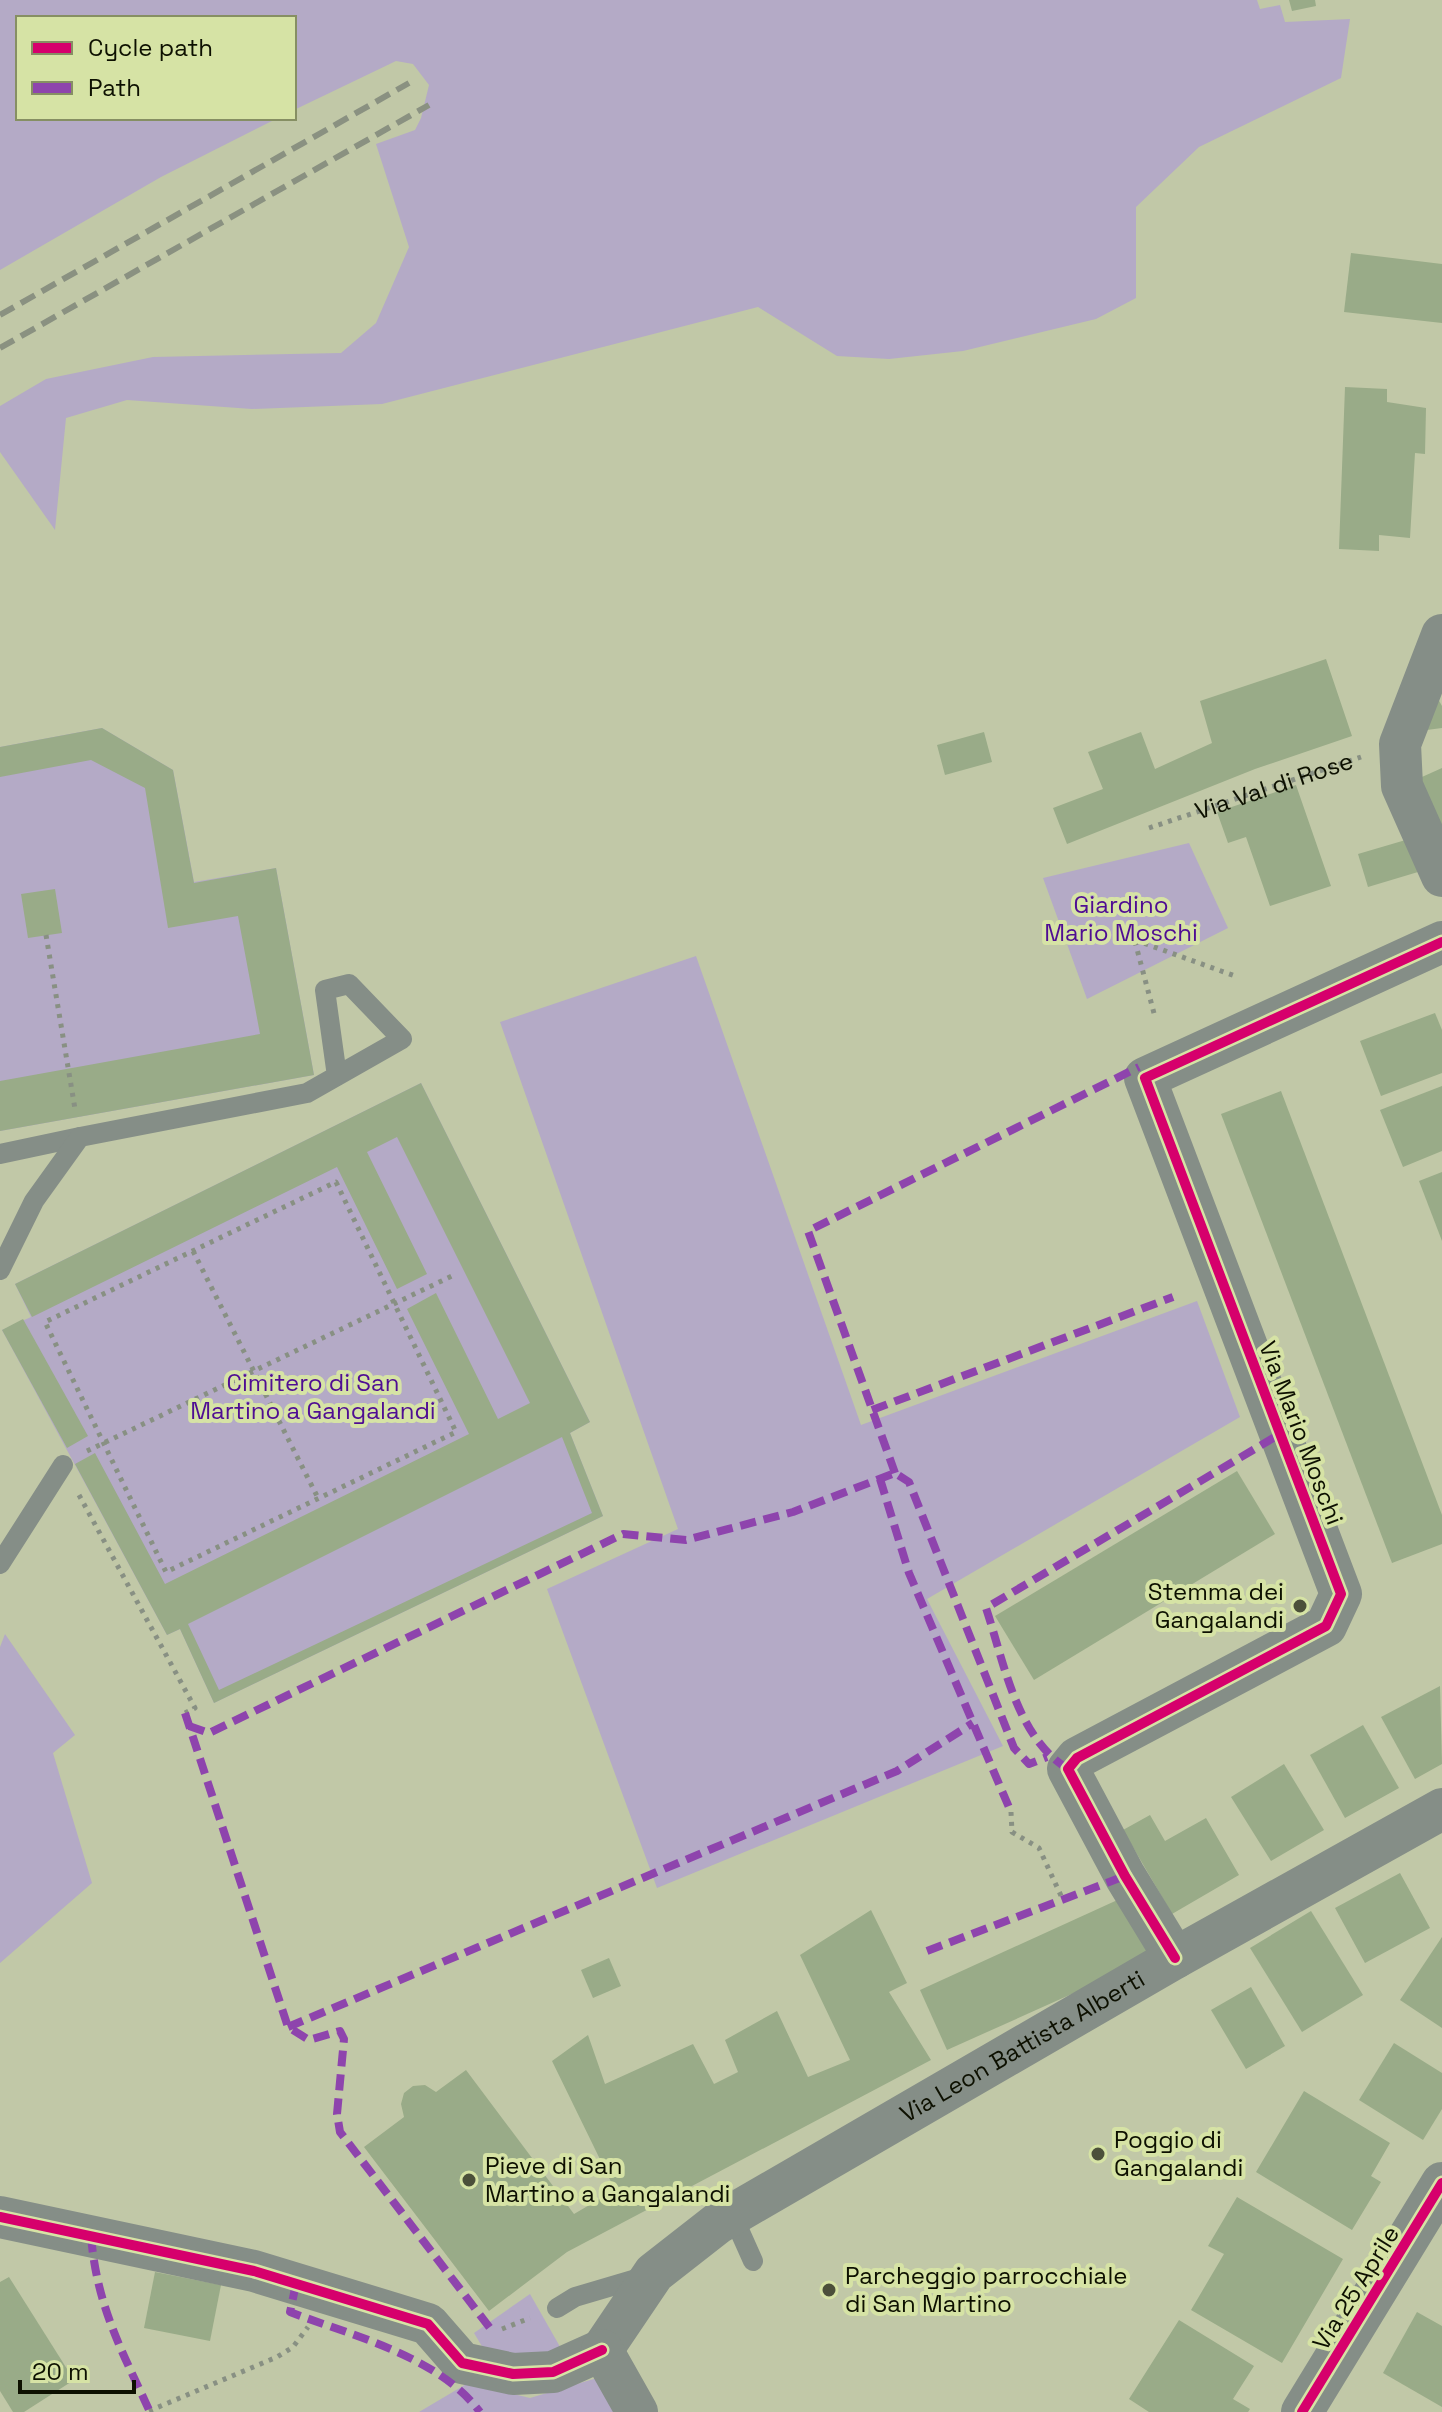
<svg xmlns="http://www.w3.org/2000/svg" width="1442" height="2412" font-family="'Space Grotesk',sans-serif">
<rect width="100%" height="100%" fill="#c1c8a7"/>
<g fill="#b4aac6">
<polygon points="0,0 1257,0 1260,9 1280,5 1285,22 1350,19 1341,78 1199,147 1136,207 1136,298 1096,319 963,351 889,359 837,356 758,307 382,404 252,409 127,400 66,418 55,530 0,452 0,406 46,379 153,357 341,353 376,323 409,247 376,144 415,130 421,118 429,85 413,64 396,61 294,110 294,18 18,18 18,118 278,118 161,177 0,270"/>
<polygon points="102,728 173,770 194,882 276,868 314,1075 0,1131 0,747"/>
<polygon points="1189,843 1228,928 1087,999 1043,878"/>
<polygon points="696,956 861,1425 1197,1301 1240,1417 927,1599 1003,1746 657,1888 547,1589 678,1529 500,1022"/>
<polygon points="421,1083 590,1422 570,1433 603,1516 214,1703 180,1629 167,1635 2,1330 31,1317 15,1284"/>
<polygon points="5,1634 75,1735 53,1753 92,1883 0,1963 0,1647"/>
<polygon points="530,2294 563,2352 557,2355 486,2353 474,2333"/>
<polygon points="597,2378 617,2412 419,2412 468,2383 530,2398"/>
</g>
<g fill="#99ab88" fill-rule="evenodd">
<polygon points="1289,0 1315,0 1316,6 1292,11"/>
<polygon points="1351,253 1442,264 1442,323 1344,312"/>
<polygon points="1345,387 1387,389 1387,402 1426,408 1425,454 1415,453 1410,538 1379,535 1379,551 1339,549"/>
<polygon points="1326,659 1352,736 1255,769 1067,844 1053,808 1103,789 1088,752 1141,732 1155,769 1212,743 1200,701"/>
<polygon points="1434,692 1442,706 1442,728 1419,731"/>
<polygon points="102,728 173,770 194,883 276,868 314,1075 0,1131 0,1081 260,1034 238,916 168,928 145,788 91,760 0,777 0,747"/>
<polygon points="984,732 992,762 945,775 937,745"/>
<polygon points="1442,768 1442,841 1413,781"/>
<polygon points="1296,785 1331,886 1270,906 1246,837 1228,843 1217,812"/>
<polygon points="1409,839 1418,872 1368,887 1358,854"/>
<polygon points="55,889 62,933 28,938 21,894"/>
<polygon points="1435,1013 1442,1030 1442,1073 1381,1096 1360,1041"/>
<path d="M421,1083L590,1422L570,1433L603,1516L214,1703L180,1629L167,1635L75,1464L95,1453L165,1584L469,1434L407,1309L436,1293L498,1419L530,1403L397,1137L367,1152L427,1274L397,1289L337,1167L32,1317L15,1284ZM562,1437L592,1513L219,1690L188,1624Z"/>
<polygon points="1442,1086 1442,1151 1403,1167 1380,1110"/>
<polygon points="1281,1091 1442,1515 1442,1544 1392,1563 1221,1114"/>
<polygon points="1442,1172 1442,1241 1419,1181"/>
<polygon points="23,1319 88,1436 67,1448 2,1330"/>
<polygon points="1237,1471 1275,1534 1034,1680 995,1616"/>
<polygon points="1440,1686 1442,1764 1415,1779 1381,1717"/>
<polygon points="1363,1725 1399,1788 1345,1818 1310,1755"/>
<polygon points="1284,1764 1324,1830 1271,1861 1231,1797"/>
<polygon points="1150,1815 1165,1841 1206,1818 1239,1875 1172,1914 1123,1830"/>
<polygon points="1400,1873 1430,1928 1365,1963 1335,1908"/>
<polygon points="1124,1897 1152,1958 947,2050 920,1990"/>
<polygon points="871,1910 907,1983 889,1992 931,2060 567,2252 489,2311 364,2147 404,2117 401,2104 404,2093 413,2086 425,2085 436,2092 466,2070 574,2214 615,2190 552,2061 588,2035 605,2084 693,2044 714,2084 738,2072 725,2040 777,2011 808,2077 850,2060 800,1955"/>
<polygon points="1311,1911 1363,1995 1302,2032 1250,1948"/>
<polygon points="1442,1937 1442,2028 1400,2000"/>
<polygon points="609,1958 621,1986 593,1998 581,1970"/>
<polygon points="1251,1987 1285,2046 1246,2069 1211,2010"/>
<polygon points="1394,2043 1442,2073 1442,2109 1423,2140 1359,2100"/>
<polygon points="1304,2091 1390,2143 1371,2176 1381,2182 1352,2230 1256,2172"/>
<polygon points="1237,2197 1343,2259 1282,2363 1191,2310 1224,2254 1208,2246"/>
<polygon points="155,2272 221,2285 210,2341 144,2328"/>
<polygon points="9,2277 74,2380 24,2412 13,2412 0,2391 0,2282"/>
<polygon points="1417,2312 1442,2326 1442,2407 1383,2373"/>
<polygon points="1179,2320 1254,2366 1233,2399 1250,2409 1248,2412 1149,2412 1129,2399"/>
</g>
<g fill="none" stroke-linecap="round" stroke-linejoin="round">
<g stroke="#889083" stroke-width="5" stroke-dasharray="4 6" stroke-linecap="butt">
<path id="s1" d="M1149,828L1361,757"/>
<polyline points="1136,902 1125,904 1155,1017"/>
<polyline points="46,935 75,1109"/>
<polyline points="1135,940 1235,976"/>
<polygon points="336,1182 456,1432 166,1572 45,1322"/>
<polyline points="193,1251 318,1498"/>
<polyline points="87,1451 454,1275"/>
<polyline points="79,1495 195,1708 185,1713"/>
<polyline points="1011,1812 1012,1832 1039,1848 1063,1900"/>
<polyline points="502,2329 530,2318"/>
<polyline points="149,2411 277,2357 293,2347 308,2327"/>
</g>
<g stroke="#858e87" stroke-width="20">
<polyline points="0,1154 80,1137"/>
<polyline points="0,1270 34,1201 80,1137 307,1093 402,1039 349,984 325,990 337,1076"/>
<polyline points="0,1564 63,1465"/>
<polyline points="732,2214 753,2261"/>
<polyline points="557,2308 575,2297 646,2276"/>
</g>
<g stroke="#858e87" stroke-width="42">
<polyline points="1442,635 1400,744 1402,786 1442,876"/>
<polyline points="1175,1958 1125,1876 1068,1769 1077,1758 1326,1626 1341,1594 1145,1078 1442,942"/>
<polyline points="0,2217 254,2271 428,2324 462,2363 513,2374 553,2372 602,2350"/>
<path id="s2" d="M602,2350L654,2273L718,2223L1175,1958L1442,1809"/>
<polyline points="602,2350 637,2412"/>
<polyline points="1302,2412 1442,2183"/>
</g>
<g stroke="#8a9181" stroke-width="6" stroke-dasharray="16 8" stroke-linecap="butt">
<polyline points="0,315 409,83"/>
<polyline points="0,348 429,105"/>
</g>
<g stroke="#8e44ad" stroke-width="8" stroke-dasharray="16 8" stroke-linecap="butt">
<polyline points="872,1410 1173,1297"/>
<polyline points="895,1473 808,1231 1139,1067"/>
<polyline points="880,1479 909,1573 1011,1812"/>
<polyline points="185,1713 288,2027 309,2040 340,2031 344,2039 337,2114 340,2132 493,2332"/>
<polyline points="189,1726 209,1733 623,1534 686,1540 793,1512 895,1473 909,1482 1014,1748 1029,1764 1047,1757"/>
<path d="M1068,1769C1016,1737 1004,1662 986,1608L1280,1434"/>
<polyline points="927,1951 1125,1876"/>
<polyline points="288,2027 897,1771 973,1723"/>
<path d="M91,2236C97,2306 121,2349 150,2412"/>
<path d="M296,2284L290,2312C353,2336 438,2356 480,2412"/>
</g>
<defs>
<g id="cycleway">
<polyline points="1175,1958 1125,1876 1068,1769 1077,1758 1326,1626 1341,1594 1145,1078 1442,942"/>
<polyline points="0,2217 254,2271 428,2324 462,2363 513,2374 553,2372 602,2350"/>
<polyline points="1302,2412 1442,2183"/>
</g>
</defs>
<use href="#cycleway" stroke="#d6e3a5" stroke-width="15"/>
<use href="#cycleway" stroke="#d6006c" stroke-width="10"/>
</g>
<g fill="#4c503a" stroke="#d6e3a5" stroke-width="3">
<circle cx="1300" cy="1606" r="8"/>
<circle cx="1098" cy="2154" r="8"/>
<circle cx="469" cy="2180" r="8"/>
<circle cx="829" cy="2290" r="8"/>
</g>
<g text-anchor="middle" stroke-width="8" stroke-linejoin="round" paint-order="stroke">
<g font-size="24" fill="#0d1000" stroke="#d6e3a5">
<text dy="8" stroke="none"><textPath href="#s1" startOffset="132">Via Val di Rose</textPath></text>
<text transform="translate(1301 1433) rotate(69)" y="8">Via Mario Moschi</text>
<text dy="8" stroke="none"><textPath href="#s2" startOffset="526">Via Leon Battista Alberti</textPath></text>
<text transform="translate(1356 2288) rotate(-58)" y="8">Via 25 Aprile</text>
</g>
<g font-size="24" fill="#4f0d93" stroke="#d6e3a5">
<text x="1121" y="913">Giardino<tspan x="1121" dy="28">Mario Moschi</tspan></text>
<text x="313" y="1391">Cimitero di San<tspan x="313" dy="28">Martino a Gangalandi</tspan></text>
</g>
<g font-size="24" fill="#0d1000" stroke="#d6e3a5" text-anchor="start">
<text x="1284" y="1600" text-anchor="end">Stemma dei<tspan x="1284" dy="28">Gangalandi</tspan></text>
<text x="1114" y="2148">Poggio di<tspan x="1114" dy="28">Gangalandi</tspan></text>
<text x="485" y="2174">Pieve di San<tspan x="485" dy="28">Martino a Gangalandi</tspan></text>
<text x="845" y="2284">Parcheggio parrocchiale<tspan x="845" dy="28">di San Martino</tspan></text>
</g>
</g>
<rect x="16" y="16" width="280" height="104" fill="#d6e3a5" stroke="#868f63" stroke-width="2"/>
<rect x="32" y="42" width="40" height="12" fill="#d6006c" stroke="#868f63" stroke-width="2"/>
<text x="88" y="56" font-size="24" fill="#0d1000">Cycle path</text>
<rect x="32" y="82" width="40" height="12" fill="#8e44ad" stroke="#868f63" stroke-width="2"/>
<text x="88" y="96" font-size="24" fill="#0d1000">Path</text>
<path d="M20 2380v12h114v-12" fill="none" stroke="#0d1000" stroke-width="4"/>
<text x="32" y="2380" font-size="24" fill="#0d1000" stroke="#d6e3a5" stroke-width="6" paint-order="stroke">20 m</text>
</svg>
